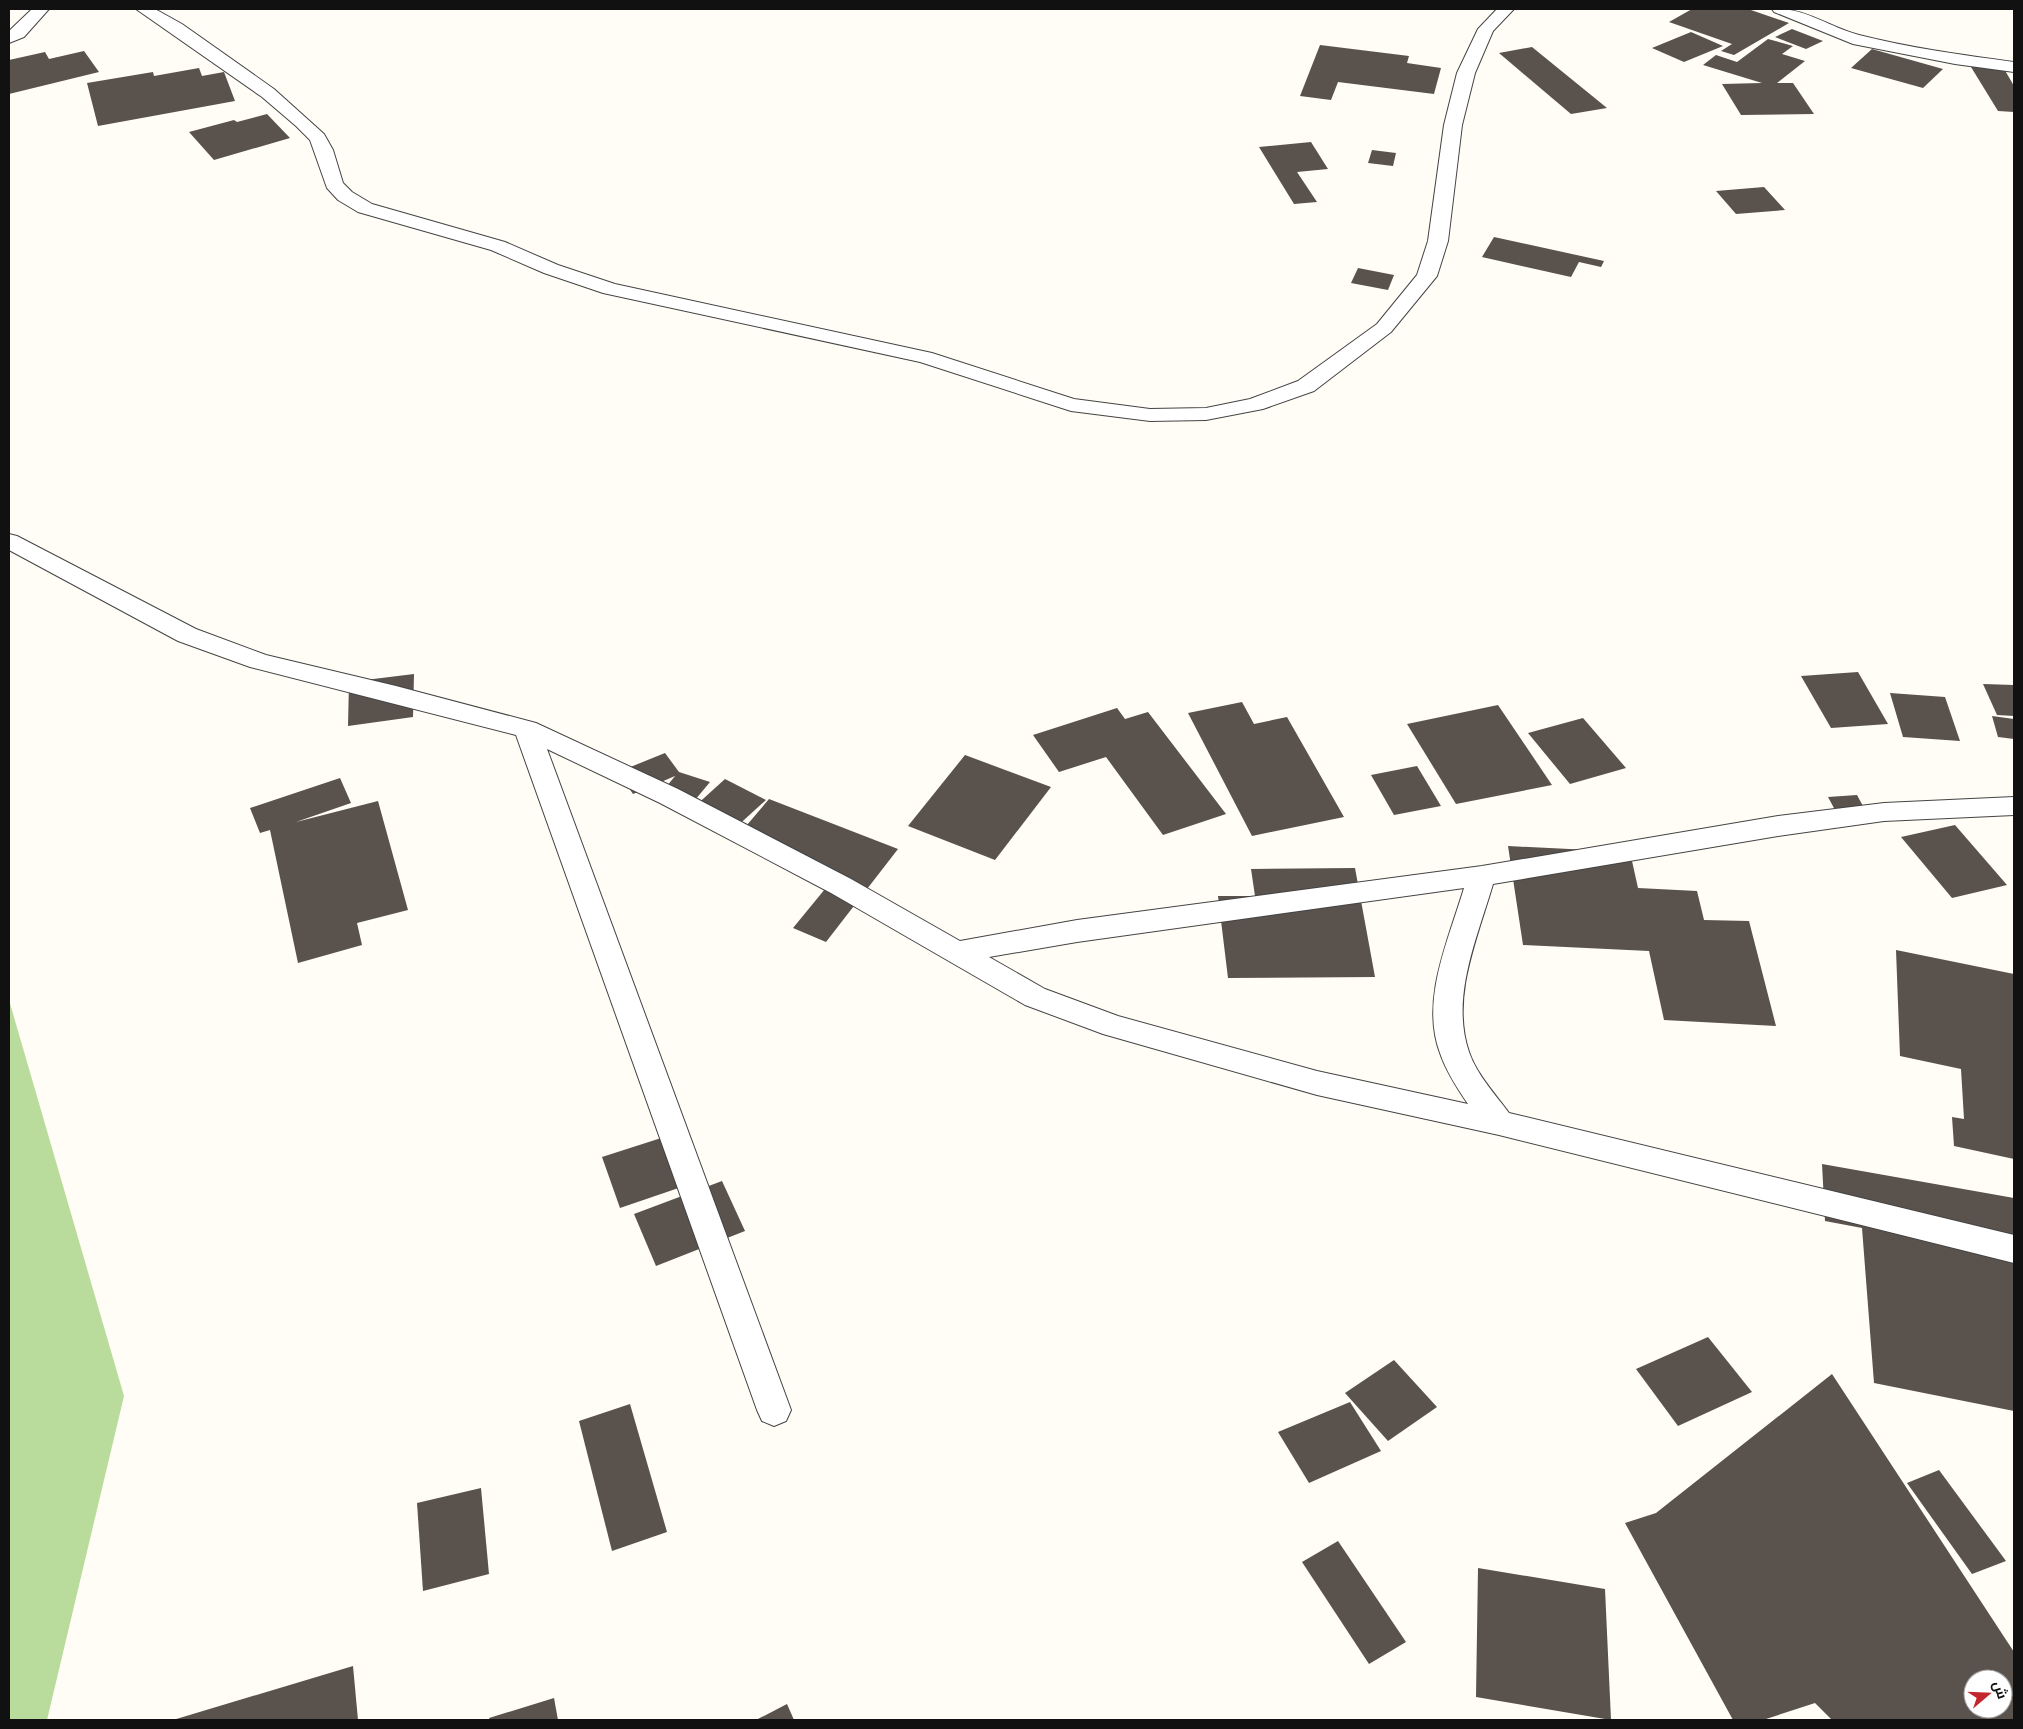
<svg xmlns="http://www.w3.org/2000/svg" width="2023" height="1729" font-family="'Crimson Pro',Cairo,serif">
<rect width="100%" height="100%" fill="#fffdf5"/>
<polygon fill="#b9dc9c" points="9,1000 124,1396 47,1720 9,1720"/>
<g fill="#5a524d" fill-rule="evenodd">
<polygon points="1692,9 1748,9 1789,23 1734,55 1721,51 1732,44 1669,22"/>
<polygon points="1792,29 1823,41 1806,49 1775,37"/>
<polygon points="1691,32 1723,46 1684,62 1652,48"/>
<polygon points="1768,39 1793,46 1782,54 1805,61 1777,83 1793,83 1814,114 1741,115 1722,84 1762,83 1703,65 1716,55 1737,62"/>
<polygon points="1320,45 1409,56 1407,63 1441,68 1434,94 1338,82 1331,100 1300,96"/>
<polygon points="1532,47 1607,108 1571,114 1499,53"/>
<polygon points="1872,49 1943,69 1923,88 1851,68"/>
<polygon points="84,51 99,72 9,94 9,60 45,52 49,59"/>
<polygon points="1971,67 2003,67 2014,86 2014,112 1998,111"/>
<polygon points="199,68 202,76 224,72 235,101 98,126 87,83 153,72 154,76"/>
<polygon points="267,114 290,138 214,160 189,132 234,120 237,122"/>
<polygon points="1311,142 1328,169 1297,172 1317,202 1294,204 1259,147"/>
<polygon points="1372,150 1396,153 1393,166 1368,163"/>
<polygon points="1764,187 1785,210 1736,214 1716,191"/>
<polygon points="1494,237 1604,261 1601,267 1579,262 1571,277 1482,257"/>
<polygon points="1358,268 1394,275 1388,290 1351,283"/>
<polygon points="1858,672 1888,724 1831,728 1801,676"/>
<polygon points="414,674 413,717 348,726 349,682"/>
<polygon points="1983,684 2014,685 2014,716 1997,715"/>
<polygon points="1890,693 1945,697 1960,741 1903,737"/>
<polygon points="1242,702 1254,724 1287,717 1344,817 1252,836 1188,713"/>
<polygon points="1498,705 1552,785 1456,804 1407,724"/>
<polygon points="1117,708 1125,719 1148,712 1226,814 1163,835 1106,757 1059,772 1033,735"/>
<polygon points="1992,716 2014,719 2014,739 1998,737"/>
<polygon points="1583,718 1626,768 1570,784 1528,733"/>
<polygon points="665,753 679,772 710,782 690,806 659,796 675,776 633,794 618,772"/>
<polygon points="965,755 1051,787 995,860 908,826"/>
<polygon points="1417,766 1441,806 1394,815 1371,775"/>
<polygon points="340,778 351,803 296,822 378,801 408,910 357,923 362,945 298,963 270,830 260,833 250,808"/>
<polygon points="725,779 766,800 734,829 693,808"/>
<polygon points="1857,795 1871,821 1842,823 1828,797"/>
<polygon points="769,799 898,849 826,942 793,928 834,878 735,839"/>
<polygon points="1955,825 2007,885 1952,898 1901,837"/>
<polygon points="1508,846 1630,852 1638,888 1697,891 1704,920 1749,921 1776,1026 1664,1020 1649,951 1523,945"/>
<polygon points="1355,868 1375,977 1228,978 1218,896 1255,896 1251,869"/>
<polygon points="1896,950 2014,974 2014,1159 1954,1146 1952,1117 1964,1119 1961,1069 1900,1056"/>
<polygon points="683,1131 702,1180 620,1208 602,1157"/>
<polygon points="1822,1164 2014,1198 2014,1411 1874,1383 1862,1228 1825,1221"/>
<polygon points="722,1181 745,1231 656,1266 634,1214"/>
<polygon points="1708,1337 1752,1392 1678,1426 1636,1369"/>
<polygon points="1394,1360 1437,1407 1388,1441 1345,1393"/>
<path d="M1832,1374L2014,1652V1720H1832L1815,1703L1763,1720H1733L1625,1523L1656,1513ZM1973,1679H2003V1709H1973Z"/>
<polygon points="1350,1402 1381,1451 1309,1483 1278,1432"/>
<polygon points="630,1404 667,1532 612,1551 579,1421"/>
<polygon points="1939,1470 2006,1561 1972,1574 1907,1483"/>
<polygon points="481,1488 489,1574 423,1591 417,1503"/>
<polygon points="1338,1541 1406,1642 1369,1664 1302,1562"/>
<polygon points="1478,1568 1605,1589 1611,1720 1476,1697"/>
<polygon points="353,1666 358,1720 173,1720"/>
<polygon points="554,1698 558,1720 490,1720 489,1718"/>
<polygon points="787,1704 794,1720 756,1720"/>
</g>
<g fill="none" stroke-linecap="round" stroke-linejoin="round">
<defs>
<g id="street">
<polygon points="32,9 49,9 24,37 9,43 9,31"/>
<polygon points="136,9 155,9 182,24 274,89 324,134 333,150 343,183 352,192 372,204 505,242 558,265 615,284 932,353 1074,399 1150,409 1206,408 1250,399 1298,381 1377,324 1417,275 1428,241 1444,125 1457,73 1478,29 1497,9 1514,9 1493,31 1475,73 1462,125 1448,241 1437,276 1391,332 1314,391 1263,409 1206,420 1150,421 1071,411 920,362 603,293 544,273 491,250 358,212 338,200 327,188 310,140 296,126 262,97"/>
<path d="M1772,9C1805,7 1828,27 1859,35C1910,48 1963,55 2014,62V72L1955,64L1853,44L1774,12Z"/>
<path d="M9,534L17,536L196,629L266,655L396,686L536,723L678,789L851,879L960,941L1077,920L1482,866L1778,816L1884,803L2014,797V815L1884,821L1778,836L1493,884C1478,936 1450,997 1469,1052C1477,1075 1495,1094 1509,1113L2014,1235V1263L1499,1135L1317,1095L1103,1034L1025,1005L831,893L660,803L547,749L791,1410L786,1421L774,1426L762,1421L757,1410L516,735L250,667L178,641L9,550ZM1464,888C1449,939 1420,1000 1440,1053C1446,1071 1457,1088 1468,1104L1317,1071L1118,1016L1045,989L989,957L1077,942Z"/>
</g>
</defs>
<use href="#street" stroke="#444" stroke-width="2"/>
<use href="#street" fill="#fff" fill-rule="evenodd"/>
</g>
<rect width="2023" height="1729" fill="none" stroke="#111111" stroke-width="20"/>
<g transform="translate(1988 1694) rotate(71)"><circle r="24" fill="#ffffff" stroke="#a0a0a0"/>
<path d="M0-4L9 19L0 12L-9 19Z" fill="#c4262e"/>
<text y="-8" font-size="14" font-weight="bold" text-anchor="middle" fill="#111111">ش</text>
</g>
</svg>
